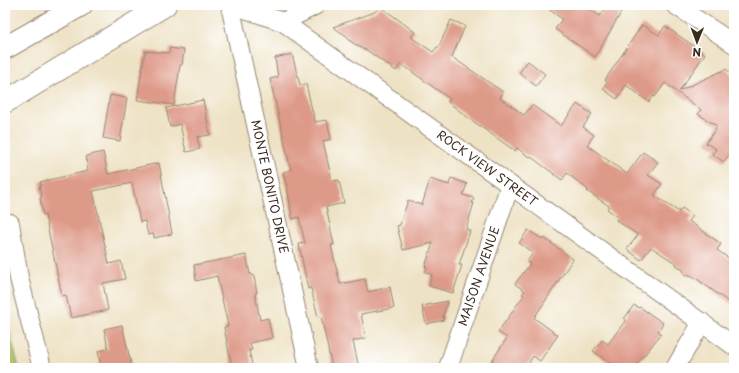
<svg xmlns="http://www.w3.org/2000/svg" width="739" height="373" font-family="'Playpen Sans',sans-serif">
<rect width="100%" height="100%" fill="#fff"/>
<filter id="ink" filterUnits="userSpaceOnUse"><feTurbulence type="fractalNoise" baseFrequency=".025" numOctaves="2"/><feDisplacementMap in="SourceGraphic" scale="8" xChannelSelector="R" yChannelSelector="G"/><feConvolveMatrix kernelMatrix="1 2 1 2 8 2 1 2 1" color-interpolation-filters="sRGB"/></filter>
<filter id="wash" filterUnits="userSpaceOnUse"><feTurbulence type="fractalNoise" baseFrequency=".012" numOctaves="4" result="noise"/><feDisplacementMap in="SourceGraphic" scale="16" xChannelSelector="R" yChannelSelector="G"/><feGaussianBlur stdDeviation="0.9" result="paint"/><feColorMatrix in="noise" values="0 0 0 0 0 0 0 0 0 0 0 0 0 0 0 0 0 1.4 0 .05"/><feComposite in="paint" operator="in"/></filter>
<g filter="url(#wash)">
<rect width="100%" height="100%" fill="#eee2c4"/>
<polygon fill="#b1c266" stroke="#767642" points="5,315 19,368 5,368"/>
<g id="blocks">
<g fill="#de9a88">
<polygon points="543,5 584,5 600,16 608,5 613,5 622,11 595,57 555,29 562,19"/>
<polygon points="380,6 415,32 411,37 433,52 437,47 438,48 451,20 465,26 452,57 503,92 500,98 524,115 532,105 561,126 577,104 592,114 583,127 594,135 587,145 627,174 643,152 658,162 648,175 662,184 654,195 679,212 682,208 693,216 689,221 721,244 717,250 734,262 734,306 697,279 690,275 685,275 683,270 676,265 677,264 651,247 641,260 627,249 638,235 616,220 618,217 607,209 609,206 587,191 588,190 567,173 562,180 530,156 529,157 517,148 515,151 470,119 448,102 450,99 401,64 396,71 365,49 364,50 347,39 348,37 333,27 375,12"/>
<polygon points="642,25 659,35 665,26 705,54 679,91 726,69 734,76 734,147 724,162 712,154 716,149 706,143 716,129 715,128 717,126 698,114 701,110 665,83 655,97 653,96 649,102 626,85 617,99 603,89 607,82 605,80"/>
<polygon points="170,48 184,50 182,65 180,65 174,105 137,100 145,51 169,53"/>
<polygon points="292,54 300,85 306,84 315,122 327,120 331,139 323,141 332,181 339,180 344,203 326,207 334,245 331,245 340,284 365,279 368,292 390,287 394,308 361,314 366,338 353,341 359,368 332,368 321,316 318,317 311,288 308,289 299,244 305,243 299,217 293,219 292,217 288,192 283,172 291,170 270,79 278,77 275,58"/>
<polygon points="528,61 545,74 536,86 519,73"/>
<polygon points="110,95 127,98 120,141 103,138"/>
<polygon points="203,100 210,135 197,137 200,149 186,152 180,124 170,127 166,108"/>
<polygon points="103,152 108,174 159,163 172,234 154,238 154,234 148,235 145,221 140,222 132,183 93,191 109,264 121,261 125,279 103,283 108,310 71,318 66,295 62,296 45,215 43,215 40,198 42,197 39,187 41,186 40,182 88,171 86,160 87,160 86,156"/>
<polygon points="451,178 467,184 463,195 474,198 472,203 474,203 466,229 470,231 459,265 462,265 453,293 429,286 432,275 425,272 427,268 425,267 433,243 403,250 397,226 400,225 408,200 422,205 430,179 449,185"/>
<polygon points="528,230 542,239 544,238 573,259 534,318 558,335 540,361 533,356 526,368 487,368 507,338 498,332 524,295 522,294 525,291 515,284 530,264 527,262 533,253 519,243"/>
<polygon points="246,255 250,274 252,274 252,276 254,276 257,293 255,293 260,320 268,318 272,338 250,343 252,350 249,350 252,365 232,368 224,327 228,326 217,276 196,281 194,265"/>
<polygon points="448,301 443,315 444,320 426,324 422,306"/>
<polygon points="634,305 639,308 640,307 663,323 658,331 661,334 634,368 616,368 593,351 602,340 608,344 626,320 624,319"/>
<polygon points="122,325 132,368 101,368 98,351 108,349 104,329"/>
</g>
</g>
</g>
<g filter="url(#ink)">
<use href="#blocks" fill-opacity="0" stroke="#948671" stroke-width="1"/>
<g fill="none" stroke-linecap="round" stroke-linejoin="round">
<defs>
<g id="minor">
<path id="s1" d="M230,5L309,368"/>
<path id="s2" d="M233,5L283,22L734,346"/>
<polyline points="675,5 734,44"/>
<polyline points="283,22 316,5"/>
<polyline points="10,223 19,278 42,368"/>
<path id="s3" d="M448,368L510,185"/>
<polyline points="675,368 702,322"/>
</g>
<g id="motorway">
<polyline points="5,48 81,5"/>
<polyline points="5,102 165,5"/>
</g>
</defs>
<use href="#minor" stroke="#948671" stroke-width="20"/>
<use href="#motorway" stroke="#948671" stroke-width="24"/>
<use href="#minor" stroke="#fff" stroke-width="18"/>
<use href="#motorway" stroke="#fff" stroke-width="22"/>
</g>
</g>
<g text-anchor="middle" stroke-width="3.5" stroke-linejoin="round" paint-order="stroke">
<g font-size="12" fill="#3b2a1e" stroke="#fff">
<text dy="4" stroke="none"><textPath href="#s2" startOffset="304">ROCK VIEW STREET</textPath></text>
<text dy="4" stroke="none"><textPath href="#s1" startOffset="186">MONTE BONITO DRIVE</textPath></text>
<text dy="4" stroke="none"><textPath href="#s3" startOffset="97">MAISON AVENUE</textPath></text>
</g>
</g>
<rect width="739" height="373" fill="none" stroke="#fff" stroke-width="20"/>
<g transform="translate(697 42) rotate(181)" stroke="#ffffff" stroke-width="3" paint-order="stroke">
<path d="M0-3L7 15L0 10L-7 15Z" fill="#3b2a1e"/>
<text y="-6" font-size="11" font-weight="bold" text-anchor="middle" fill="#3b2a1e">N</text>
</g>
</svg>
